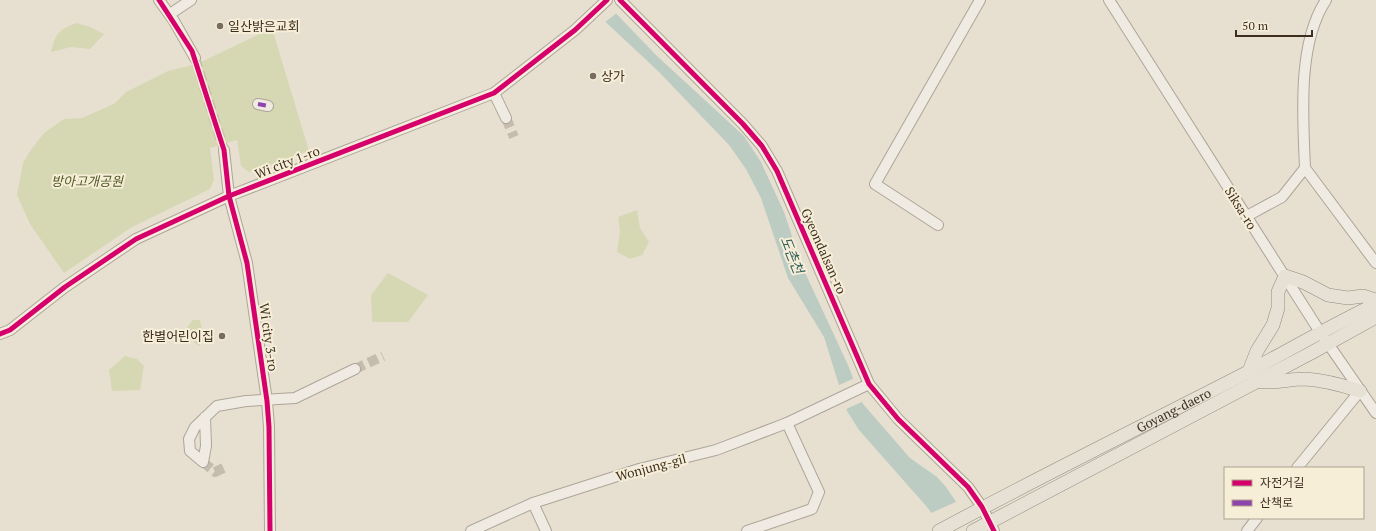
<svg xmlns="http://www.w3.org/2000/svg" width="1376" height="531" font-family="'PT Serif','Noto Sans KR',serif">
<rect width="100%" height="100%" fill="#e7e0d1"/>
<g fill="#d6d7b3">
<path d="M77,23L90,27L104,34L90,49L71,47L51,52C56,33 59,29 77,23Z"/>
<polygon points="272,28 309,151 249,172 241,166 237,140 210,148 214,180 210,189 132,227 64,273 30,224 17,195 23,163 30,151 44,133 64,119 82,118 114,104 126,92 168,71 197,64"/>
<polygon points="637,210 640,228 649,242 642,255 630,259 617,252 620,231 618,217"/>
<polygon points="388,273 428,295 408,322 372,322 371,295"/>
<polygon points="193,320 200,320 204,338 199,346 182,334"/>
<polygon points="125,356 137,359 144,366 140,390 112,391 109,370"/>
</g>
<polygon fill="#bcccc2" points="582,0 603,0 657,56 744,136 761,162 784,212 802,266 848,365 863,404 910,458 937,477 946,487 976,531 944,531 927,507 859,430 847,411 824,337 788,278 761,198 746,169 729,145 658,71"/>
<g fill="#e7e0d1">
<polygon points="583,0 606,0 617,13 604,23 581,2"/>
<polygon points="855,378 864,401 844,410 837,386"/>
<polygon points="958,501 977,530 978,531 942,531 929,514"/>
</g>
<g fill="none" stroke-linecap="round" stroke-linejoin="round">
<g stroke="#c5bcae" stroke-width="10" stroke-dasharray="10 5" stroke-linecap="butt">
<polyline points="195,58 224,150"/>
<polyline points="506,118 514,137"/>
<polyline points="355,369 383,356"/>
<polyline points="203,462 215,472 228,466"/>
</g>
<defs>
<g id="minor">
<polyline points="159,0 174,21 195,58"/>
<polyline points="620,0 743,124 762,146 777,171 869,384 898,419 968,487 982,507 994,531"/>
<polyline points="1109,0 1320,332 1376,413"/>
<polyline points="170,14 191,0"/>
<polyline points="494,93 506,118"/>
<polyline points="258,104 268,106"/>
<polyline points="224,150 229,196 247,263 267,401 269,427 270,531"/>
<polyline points="1305,168 1376,263"/>
<path d="M1247,216L1282,197L1305,168C1303,117 1297,44 1326,0"/>
<polyline points="938,225 875,184 980,0"/>
<polyline points="0,334 10,330 65,287 136,239 229,196 494,93 575,30 607,0"/>
<polyline points="205,417 206,446 203,462 190,451 189,439 195,427 217,406 246,401 295,398 355,369"/>
<polyline points="1297,468 1360,391"/>
<polyline points="533,503 546,531"/>
<polyline points="471,531 533,503 639,469 716,450 787,423 869,384"/>
<polyline points="747,531 812,509 819,492 787,423"/>
<polyline points="1247,531 1257,518"/>
</g>
<g id="major">
<polyline points="1249,371 1257,351 1273,325 1278,308 1278,292 1285,276 1303,282 1328,295 1348,298 1363,296 1376,300"/>
<path d="M1255,381C1274,384 1288,379 1305,379C1324,380 1342,385 1360,391"/>
<path id="s1" d="M939,531C1041,476 1145,425 1248,372C1291,349 1332,325 1376,304"/>
<polyline points="973,531 1311,353 1376,317"/>
</g>
</defs>
<use href="#minor" stroke="#ada599" stroke-width="12"/>
<use href="#major" stroke="#928b80" stroke-width="14"/>
<use href="#minor" stroke="#efebe3" stroke-width="10"/>
<use href="#major" stroke="#e6e1d4" stroke-width="13"/>
<polyline stroke="#8e44ad" stroke-width="4" stroke-dasharray="8 4" stroke-linecap="butt" points="258,104 268,106"/>
<defs>
<g id="cycleway">
<polyline points="159,0 192,51 224,150 229,196 247,263 267,401 269,427 270,531"/>
<polyline points="620,0 743,124 762,146 777,171 869,384 898,419 968,487 982,507 994,531"/>
<polyline points="0,334 10,330 65,287 136,239 229,196 494,93 575,30 607,0"/>
</g>
</defs>
<use href="#cycleway" stroke="#f7eed8" stroke-width="8"/>
<use href="#cycleway" stroke="#d6006c" stroke-width="5"/>
</g>
<g fill="#786c5e" stroke="#f7eed8" stroke-width="1.5">
<circle cx="220" cy="26" r="4"/>
<circle cx="593" cy="76" r="4"/>
<circle cx="222" cy="336" r="4"/>
</g>
<g text-anchor="middle" stroke-width="4" stroke-linejoin="round" paint-order="stroke">
<g font-size="13" fill="#3d2e20" stroke="#f7eed8" text-anchor="start">
<text x="228" y="31">일산밝은교회</text>
<text x="601" y="81">상가</text>
<text x="214" y="341" text-anchor="end">한별어린이집</text>
</g>
<g font-size="13" fill="#3d2e20" stroke="#f7eed8">
<text transform="translate(287 162) rotate(-21)" y="5">Wi city 1-ro</text>
<text transform="translate(1241 208) rotate(58)" y="5">Siksa-ro</text>
<text transform="translate(824 251) rotate(66)" y="5">Gyeondalsan-ro</text>
<text transform="translate(269 337) rotate(82)" y="5">Wi city 3-ro</text>
<text dy="5" stroke="none"><textPath href="#s1" startOffset="264">Goyang-daero</textPath></text>
<text transform="translate(651 467) rotate(-15)" y="5">Wonjung-gil</text>
</g>
<g font-size="13" font-style="italic" fill="#4d5a26" stroke="#f7eed8">
<text x="87" y="186">방아고개공원</text>
</g>
<g font-size="14" font-style="italic" fill="#2f5d5a" stroke="#f7eed8">
<text transform="translate(792 255) rotate(68)" y="5">도촌천</text>
</g>
</g>
<rect x="1224" y="467" width="140" height="52" fill="#f7eed8" stroke="#ada18e"/>
<rect x="1232" y="480" width="20" height="6" fill="#d6006c" stroke="#ada18e"/>
<text x="1260" y="487" font-size="12" fill="#3d2e20">자전거길</text>
<rect x="1232" y="500" width="20" height="6" fill="#8e44ad" stroke="#ada18e"/>
<text x="1260" y="507" font-size="12" fill="#3d2e20">산책로</text>
<path d="M1236 30v6h76v-6" fill="none" stroke="#3d2e20" stroke-width="2"/>
<text x="1242" y="30" font-size="12" fill="#3d2e20" stroke="#f7eed8" stroke-width="3" paint-order="stroke">50 m</text>
</svg>
